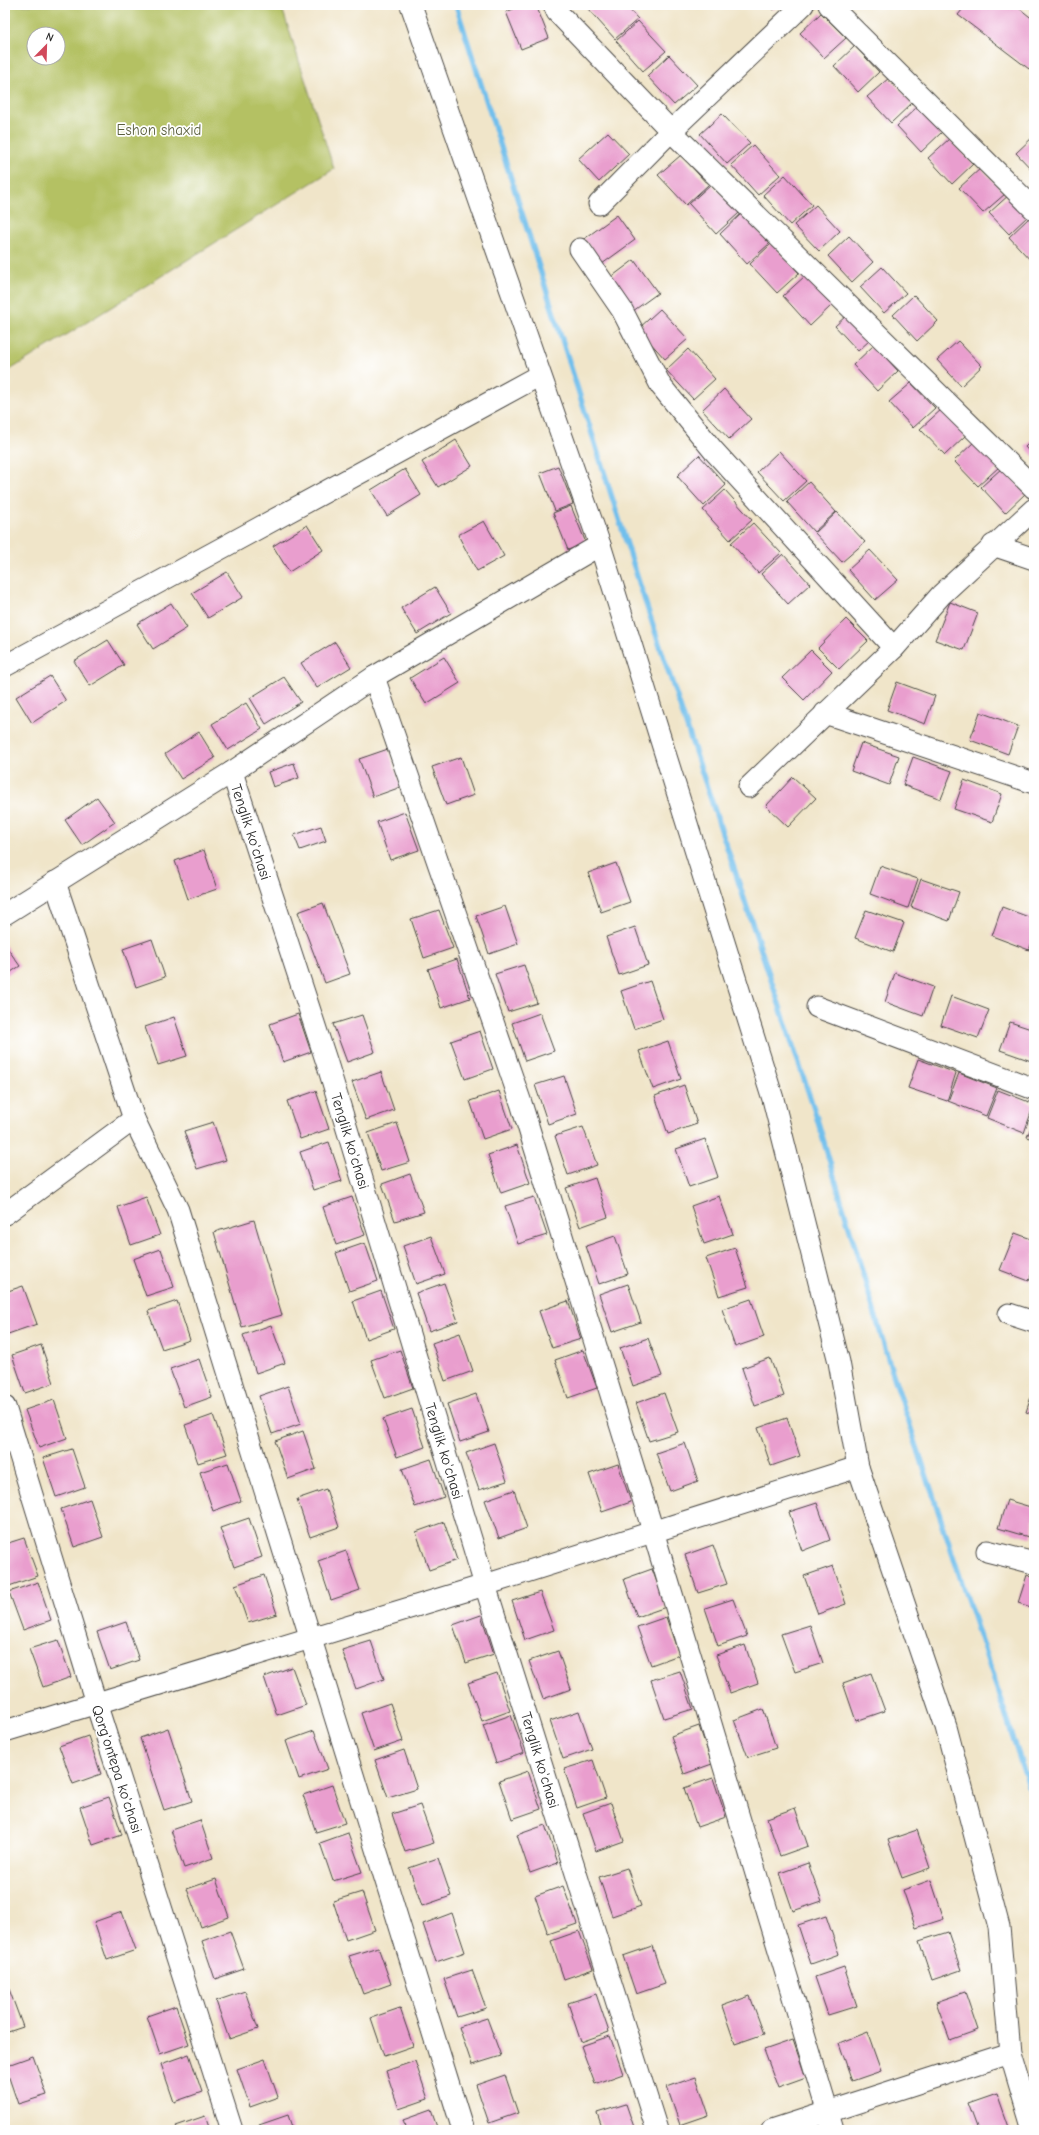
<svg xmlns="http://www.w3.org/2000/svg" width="1039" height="2135" font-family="'Comic Neue',sans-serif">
<rect width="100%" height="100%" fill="#fff"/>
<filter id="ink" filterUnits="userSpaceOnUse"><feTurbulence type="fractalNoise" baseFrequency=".025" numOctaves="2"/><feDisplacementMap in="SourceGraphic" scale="8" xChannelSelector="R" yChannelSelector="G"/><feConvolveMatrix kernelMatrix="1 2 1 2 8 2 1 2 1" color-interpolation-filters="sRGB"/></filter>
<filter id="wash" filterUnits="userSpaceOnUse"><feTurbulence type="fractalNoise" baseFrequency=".012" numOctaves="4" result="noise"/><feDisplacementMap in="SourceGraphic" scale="16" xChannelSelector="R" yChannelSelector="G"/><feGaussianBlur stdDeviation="0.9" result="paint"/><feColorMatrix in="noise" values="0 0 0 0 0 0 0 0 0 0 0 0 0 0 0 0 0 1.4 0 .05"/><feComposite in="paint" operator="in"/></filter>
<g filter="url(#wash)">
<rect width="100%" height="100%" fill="#f0e5c9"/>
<path fill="#b4c163" stroke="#707647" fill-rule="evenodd" d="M5,5H281L334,169L5,373ZM34,34H58V58H34Z"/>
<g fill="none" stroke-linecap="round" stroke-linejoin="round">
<polyline stroke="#71bfec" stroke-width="5.5" points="456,5 644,598 815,1112 890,1365 1034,1801"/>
</g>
<g id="blocks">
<g fill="#e99ece">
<polygon points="523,5 536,5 549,38 521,49 506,12"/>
<polygon points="593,5 625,5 638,19 615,39 588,9"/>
<polygon points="768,5 779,5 773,10"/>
<polygon points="966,5 1015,5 1034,20 1034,63 1029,69 958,15"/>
<polygon points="821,13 846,38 824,58 800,33"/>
<polygon points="638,21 666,51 643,71 616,41"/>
<polygon points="855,46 879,72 858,92 834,66"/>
<polygon points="669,55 697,85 674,105 647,76"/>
<polygon points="889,78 912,103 891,123 867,97"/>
<polygon points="918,106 942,132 921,152 897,126"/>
<polygon points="722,114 750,143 727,164 700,134"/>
<polygon points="608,132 629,154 599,182 578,159"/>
<polygon points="1034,136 1034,172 1016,153"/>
<polygon points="949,139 973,164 952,184 928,158"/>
<polygon points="753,145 780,175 758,195 731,165"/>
<polygon points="681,155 708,185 686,205 658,175"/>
<polygon points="981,168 1005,194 983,213 959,188"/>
<polygon points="785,175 812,205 790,225 763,195"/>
<polygon points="711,184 739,213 716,234 689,204"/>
<polygon points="1010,194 1029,215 1009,234 989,213"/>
<polygon points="816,205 840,231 819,251 794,225"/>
<polygon points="742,213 770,243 747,264 720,234"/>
<polygon points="617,215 635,240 602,264 584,239"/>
<polygon points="1030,217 1034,221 1033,263 1009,237"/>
<polygon points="849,236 873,262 852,282 828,256"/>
<polygon points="772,243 799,273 777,293 750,264"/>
<polygon points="634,260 658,293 633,311 610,278"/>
<polygon points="882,267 906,293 884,313 860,287"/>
<polygon points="805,276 832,305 810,326 783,296"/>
<polygon points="914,295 938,321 917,341 893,315"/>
<polygon points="660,309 688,339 665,359 638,329"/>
<polygon points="847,315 870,340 858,351 835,326"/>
<polygon points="958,341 982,366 961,386 937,360"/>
<polygon points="874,345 898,371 877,391 853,365"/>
<polygon points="688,349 715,379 693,399 666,370"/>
<polygon points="911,383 935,408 913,428 889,402"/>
<polygon points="724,389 751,419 729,439 702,410"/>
<polygon points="942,409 966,435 945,455 920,429"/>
<polygon points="1034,438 1034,457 1025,447"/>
<polygon points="456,440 472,466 438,487 422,462"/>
<polygon points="975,441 999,467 978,486 954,461"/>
<polygon points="779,451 806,481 784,501 757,472"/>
<polygon points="699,455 726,485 704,506 677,476"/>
<polygon points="558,466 573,504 555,511 540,473"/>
<polygon points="1002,468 1026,493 1005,513 981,487"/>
<polygon points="405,469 421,495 387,516 371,490"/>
<polygon points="809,482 836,512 814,532 787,502"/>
<polygon points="725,490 752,520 730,540 703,510"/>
<polygon points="571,506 586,543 568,550 553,513"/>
<polygon points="837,512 865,542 842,562 815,533"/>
<polygon points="484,521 504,556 477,571 458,535"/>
<polygon points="753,523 781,553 758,573 731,543"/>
<polygon points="307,525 323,550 289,572 273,546"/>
<polygon points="870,550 898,580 875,600 848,570"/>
<polygon points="783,554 810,584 788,604 761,574"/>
<polygon points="227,572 243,597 208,618 192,593"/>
<polygon points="435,587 451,613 417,634 401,608"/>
<polygon points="950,602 978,613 964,650 935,640"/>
<polygon points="171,603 187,628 153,649 137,624"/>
<polygon points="846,619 868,641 839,669 818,648"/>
<polygon points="108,640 124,665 90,686 74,661"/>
<polygon points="335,642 351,667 317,688 301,663"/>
<polygon points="811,650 832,671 804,700 782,678"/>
<polygon points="444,657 460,683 426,704 410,678"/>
<polygon points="50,676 66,701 32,723 16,697"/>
<polygon points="284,677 301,702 266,724 250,698"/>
<polygon points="897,682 935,696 925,724 887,710"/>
<polygon points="246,703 262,729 228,750 212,724"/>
<polygon points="980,712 1018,726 1008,754 970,740"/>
<polygon points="199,732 215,758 181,779 165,754"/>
<polygon points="861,743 899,756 889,785 851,771"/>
<polygon points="388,749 401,787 373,797 359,759"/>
<polygon points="461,757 474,795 446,805 432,767"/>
<polygon points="913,757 952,771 941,799 903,785"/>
<polygon points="294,763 299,778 273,787 268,772"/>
<polygon points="793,777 816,798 788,827 766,806"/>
<polygon points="964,780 1002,794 992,822 954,809"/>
<polygon points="97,797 115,822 82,845 65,820"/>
<polygon points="405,812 419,850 390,860 377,822"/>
<polygon points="321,826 326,841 300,850 294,835"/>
<polygon points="204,850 217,889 188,899 175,861"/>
<polygon points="616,863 630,902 601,912 588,873"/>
<polygon points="880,866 918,879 908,908 870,894"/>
<polygon points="921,879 959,892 949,921 911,907"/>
<polygon points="323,903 350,974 325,983 298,912"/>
<polygon points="505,906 518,944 489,954 476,916"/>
<polygon points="1002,907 1034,919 1034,937 1029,950 992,936"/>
<polygon points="439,910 453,948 424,958 411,919"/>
<polygon points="866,910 904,923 893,952 855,938"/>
<polygon points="635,927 648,965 619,975 606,937"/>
<polygon points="152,939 165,977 136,987 123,949"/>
<polygon points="5,945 20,966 5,976"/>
<polygon points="457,959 470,998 441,1008 428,969"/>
<polygon points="524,965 537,1003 508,1012 495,974"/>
<polygon points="895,973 933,987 923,1016 885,1002"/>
<polygon points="650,981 663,1019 634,1029 621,991"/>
<polygon points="951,996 989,1010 978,1038 941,1025"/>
<polygon points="540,1013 554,1051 525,1061 512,1023"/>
<polygon points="298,1014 311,1052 283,1062 270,1024"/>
<polygon points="362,1015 375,1052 347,1062 333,1024"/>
<polygon points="174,1017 187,1056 158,1065 145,1027"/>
<polygon points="1010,1022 1034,1030 1034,1062 1000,1050"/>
<polygon points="480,1031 493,1069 465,1079 451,1041"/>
<polygon points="668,1041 681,1079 653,1089 639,1051"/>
<polygon points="918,1059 956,1073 947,1101 908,1088"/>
<polygon points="381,1072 394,1110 366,1120 352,1082"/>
<polygon points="959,1073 997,1088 986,1116 948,1101"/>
<polygon points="564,1076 577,1114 548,1124 535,1085"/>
<polygon points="684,1085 697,1124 668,1134 655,1096"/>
<polygon points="998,1090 1034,1104 1024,1133 987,1118"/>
<polygon points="316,1091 329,1129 300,1139 287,1101"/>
<polygon points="499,1091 512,1129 483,1139 470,1101"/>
<polygon points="1034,1120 1034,1139 1027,1137"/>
<polygon points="213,1122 226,1160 197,1169 184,1131"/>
<polygon points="397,1123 410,1162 381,1171 368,1133"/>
<polygon points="583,1127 597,1165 568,1175 555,1136"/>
<polygon points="705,1139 718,1177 689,1187 676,1149"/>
<polygon points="329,1142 342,1181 313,1190 300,1152"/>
<polygon points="517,1145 530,1183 501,1193 488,1155"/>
<polygon points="410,1174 424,1212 395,1221 382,1184"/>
<polygon points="595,1178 608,1217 580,1227 566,1188"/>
<polygon points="719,1196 733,1234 704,1244 691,1206"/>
<polygon points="146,1197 160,1235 131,1245 118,1207"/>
<polygon points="352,1197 365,1235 336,1245 323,1207"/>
<polygon points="534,1197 547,1235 518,1244 505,1206"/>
<polygon points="254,1220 282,1315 242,1327 214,1232"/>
<polygon points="1015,1233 1034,1240 1034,1267 1029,1281 1000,1270"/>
<polygon points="431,1236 445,1274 416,1284 403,1246"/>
<polygon points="615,1236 628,1274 599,1284 586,1246"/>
<polygon points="365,1243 378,1281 349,1291 336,1253"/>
<polygon points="735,1248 748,1287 719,1296 706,1258"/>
<polygon points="161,1249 174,1287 146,1296 133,1259"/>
<polygon points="444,1283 458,1321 429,1331 416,1293"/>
<polygon points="628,1284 641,1322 612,1332 599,1294"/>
<polygon points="23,1286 37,1324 8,1334 5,1326 5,1292"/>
<polygon points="381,1291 394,1329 366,1339 353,1301"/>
<polygon points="751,1299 764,1337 735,1347 722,1309"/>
<polygon points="177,1301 190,1340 162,1349 148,1311"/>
<polygon points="568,1301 581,1339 552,1348 539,1311"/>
<polygon points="271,1325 285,1363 256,1373 243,1335"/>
<polygon points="460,1333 473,1371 445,1381 432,1343"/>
<polygon points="648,1338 662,1376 633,1386 620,1348"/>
<polygon points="41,1345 54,1383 25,1393 12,1355"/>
<polygon points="400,1350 413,1388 385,1398 371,1360"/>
<polygon points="583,1350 597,1388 568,1398 555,1360"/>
<polygon points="770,1358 784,1396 755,1406 742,1368"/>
<polygon points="199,1359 212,1397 184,1407 170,1369"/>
<polygon points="288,1386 301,1424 272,1434 259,1396"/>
<polygon points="1034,1388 1034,1415 1026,1412"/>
<polygon points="664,1393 678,1432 649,1441 636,1403"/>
<polygon points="476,1394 489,1432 460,1442 447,1404"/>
<polygon points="54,1400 67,1438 39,1448 25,1410"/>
<polygon points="412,1409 425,1447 397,1457 383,1419"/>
<polygon points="213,1415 227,1454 198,1463 185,1425"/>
<polygon points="787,1418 800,1456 771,1466 758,1428"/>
<polygon points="303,1431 316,1469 288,1479 275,1441"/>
<polygon points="494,1443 507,1481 479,1490 466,1453"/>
<polygon points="685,1443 698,1481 670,1491 656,1453"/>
<polygon points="72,1449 85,1487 56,1497 43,1458"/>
<polygon points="431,1459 444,1497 415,1507 402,1469"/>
<polygon points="228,1463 241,1501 213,1511 200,1472"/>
<polygon points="618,1464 631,1502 602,1512 589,1474"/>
<polygon points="326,1489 339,1527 310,1537 297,1499"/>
<polygon points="514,1490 527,1528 499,1538 485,1500"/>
<polygon points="90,1499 103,1537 74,1547 61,1509"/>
<polygon points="1007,1500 1034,1508 1032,1538 998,1528"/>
<polygon points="817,1503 830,1540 802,1551 789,1512"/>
<polygon points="249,1518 262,1557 234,1567 220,1528"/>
<polygon points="444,1522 457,1560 429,1570 416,1532"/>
<polygon points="24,1538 38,1576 9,1586 5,1574 5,1544"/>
<polygon points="713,1545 727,1584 698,1593 685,1555"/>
<polygon points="346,1551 360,1590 331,1600 318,1561"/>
<polygon points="833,1566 846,1604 818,1614 804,1576"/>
<polygon points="652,1569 666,1607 637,1617 624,1579"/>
<polygon points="264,1575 277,1614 248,1623 235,1585"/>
<polygon points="1027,1575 1034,1578 1034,1608 1018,1603"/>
<polygon points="38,1582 51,1620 23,1630 9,1592"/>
<polygon points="540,1592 554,1630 525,1640 512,1601"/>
<polygon points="733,1599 747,1636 718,1646 705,1608"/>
<polygon points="481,1615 494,1654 466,1663 453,1625"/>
<polygon points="666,1617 679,1655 651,1665 637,1627"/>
<polygon points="126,1622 139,1660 110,1670 97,1632"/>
<polygon points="810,1625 823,1663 795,1672 781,1634"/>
<polygon points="58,1640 71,1677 43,1687 29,1649"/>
<polygon points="371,1641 384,1679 356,1689 342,1650"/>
<polygon points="745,1645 758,1683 730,1693 716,1655"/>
<polygon points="558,1651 571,1689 543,1699 529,1661"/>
<polygon points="292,1667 306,1705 277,1715 264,1677"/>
<polygon points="680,1671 693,1709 664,1718 651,1680"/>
<polygon points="497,1673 510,1711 482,1721 468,1683"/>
<polygon points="871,1673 885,1711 856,1721 843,1683"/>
<polygon points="390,1703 403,1741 374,1751 361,1713"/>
<polygon points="763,1709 776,1748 748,1757 734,1720"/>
<polygon points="579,1711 592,1749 563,1759 550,1721"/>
<polygon points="511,1715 524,1753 496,1763 483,1725"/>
<polygon points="699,1726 712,1764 684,1774 671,1736"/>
<polygon points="168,1728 192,1801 164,1810 140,1738"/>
<polygon points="314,1731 328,1769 299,1779 286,1741"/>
<polygon points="88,1736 101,1774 73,1784 59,1746"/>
<polygon points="404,1750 417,1789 388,1798 375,1760"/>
<polygon points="593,1760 606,1798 577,1808 564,1769"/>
<polygon points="528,1771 541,1809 512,1819 499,1781"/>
<polygon points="713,1778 726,1817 697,1827 684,1788"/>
<polygon points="332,1785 345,1823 316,1832 303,1795"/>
<polygon points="109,1797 122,1835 93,1845 80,1807"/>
<polygon points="611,1803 624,1841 596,1851 583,1813"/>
<polygon points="420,1805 434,1843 405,1852 392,1814"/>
<polygon points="795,1808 808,1846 780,1856 767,1818"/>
<polygon points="200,1820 213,1858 184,1868 171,1830"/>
<polygon points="545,1825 558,1863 530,1873 517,1835"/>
<polygon points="917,1830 930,1868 902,1878 888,1840"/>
<polygon points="348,1833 362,1872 333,1881 320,1843"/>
<polygon points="438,1858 451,1896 422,1906 409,1868"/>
<polygon points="808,1863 822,1901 793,1911 780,1873"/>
<polygon points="627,1868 641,1906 612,1916 599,1877"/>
<polygon points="216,1879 229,1917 201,1927 187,1889"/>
<polygon points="931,1880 944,1919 916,1928 903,1890"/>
<polygon points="563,1886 577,1924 548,1934 535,1896"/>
<polygon points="362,1892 375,1930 346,1940 333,1901"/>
<polygon points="122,1912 136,1950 107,1960 94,1922"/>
<polygon points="452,1913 465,1952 436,1962 423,1924"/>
<polygon points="826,1916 839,1954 811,1964 798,1925"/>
<polygon points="230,1931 244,1969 215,1979 202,1941"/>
<polygon points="579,1931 593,1969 564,1979 551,1941"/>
<polygon points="948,1932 961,1970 932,1980 919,1941"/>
<polygon points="652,1946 665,1984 636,1994 623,1956"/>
<polygon points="378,1947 391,1984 363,1994 349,1956"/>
<polygon points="844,1967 857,2006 828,2015 815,1977"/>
<polygon points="472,1970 486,2008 457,2017 444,1979"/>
<polygon points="9,1989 23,2027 5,2033 5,1991"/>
<polygon points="245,1991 258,2029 229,2039 216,2001"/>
<polygon points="965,1992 978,2030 950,2040 936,2002"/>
<polygon points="596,1994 609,2032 581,2042 568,2003"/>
<polygon points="750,1996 764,2034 735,2044 722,2006"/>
<polygon points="176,2006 189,2044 160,2054 147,2016"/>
<polygon points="400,2008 413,2046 384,2056 371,2018"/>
<polygon points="487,2018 501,2056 472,2065 459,2027"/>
<polygon points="867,2032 881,2071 852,2081 839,2043"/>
<polygon points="610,2036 623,2074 595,2084 581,2046"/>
<polygon points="793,2040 806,2078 778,2088 764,2050"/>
<polygon points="189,2054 202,2092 174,2102 161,2064"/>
<polygon points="33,2056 47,2095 18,2104 5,2066"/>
<polygon points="265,2059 278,2097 250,2107 237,2069"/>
<polygon points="415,2061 428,2099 399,2109 386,2071"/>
<polygon points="505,2075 518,2113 489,2123 476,2085"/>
<polygon points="696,2077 709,2115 680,2125 667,2087"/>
<polygon points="997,2093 1010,2130 978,2130 968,2103"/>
<polygon points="626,2104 635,2130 603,2130 597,2113"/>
<polygon points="431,2110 438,2130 406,2130 403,2120"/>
<polygon points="288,2115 293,2130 261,2130 259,2125"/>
<polygon points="205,2116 210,2130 178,2130 176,2126"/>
</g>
</g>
</g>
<g filter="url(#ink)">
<use href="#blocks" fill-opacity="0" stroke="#494743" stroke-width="1"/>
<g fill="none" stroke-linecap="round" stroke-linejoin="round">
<defs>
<g id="minor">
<polyline points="411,5 600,545 773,1099 839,1362 858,1467 946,1727 999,1927 1010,2053 1033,2130"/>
<polyline points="554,5 557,12 671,131 1034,488"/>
<polyline points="829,5 1034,209"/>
<polyline points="599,204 671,131 803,5"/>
<polyline points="580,249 622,310 661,386 713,450 894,648"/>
<polyline points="993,545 1034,559"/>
<polyline points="5,666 540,375"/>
<polyline points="374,677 521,1103 653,1531 833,2130"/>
<polyline points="825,713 1034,783"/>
<polyline points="232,772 327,1063 485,1585 657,2130"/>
<polyline points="749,787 894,648 941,595 1034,509"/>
<polyline points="55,882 134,1119 178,1210 463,2130"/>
<polyline points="5,914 232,772 374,677 600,545"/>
<polyline points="817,1007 1034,1089"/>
<polyline points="5,1214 134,1119"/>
<polyline points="1009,1314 1034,1322"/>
<polyline points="5,1407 96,1703 232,2130"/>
<polyline points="987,1551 1034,1563"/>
<polyline points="5,1731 485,1585 858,1467"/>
<polyline points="772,2130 1010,2053"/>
</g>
</defs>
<use href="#minor" stroke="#494743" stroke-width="23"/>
<use href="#minor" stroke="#fff" stroke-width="21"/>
</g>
</g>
<g text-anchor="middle" stroke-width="3.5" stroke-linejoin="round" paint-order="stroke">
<g font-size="15" fill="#5b603f" stroke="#fff">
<text x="159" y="135">Eshon shaxid</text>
</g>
<g font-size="15" fill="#2b2b2b" stroke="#fff">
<text transform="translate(251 832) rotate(72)" y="5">Tenglik ko'chasi</text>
<text transform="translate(350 1141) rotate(73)" y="5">Tenglik ko'chasi</text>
<text transform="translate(444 1451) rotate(73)" y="5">Tenglik ko'chasi</text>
<text transform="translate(540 1760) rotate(73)" y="5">Tenglik ko'chasi</text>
<text transform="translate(117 1769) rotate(72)" y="5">Qorg'ontepa ko'chasi</text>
</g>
</g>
<rect width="1039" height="2135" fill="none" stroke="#fff" stroke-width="20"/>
<g transform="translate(46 46) rotate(23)"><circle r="19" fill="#ffffff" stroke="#aaaaaa"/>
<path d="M0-3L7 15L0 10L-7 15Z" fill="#d1495b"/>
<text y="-6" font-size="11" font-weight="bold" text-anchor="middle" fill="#2b2b2b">N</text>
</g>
</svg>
